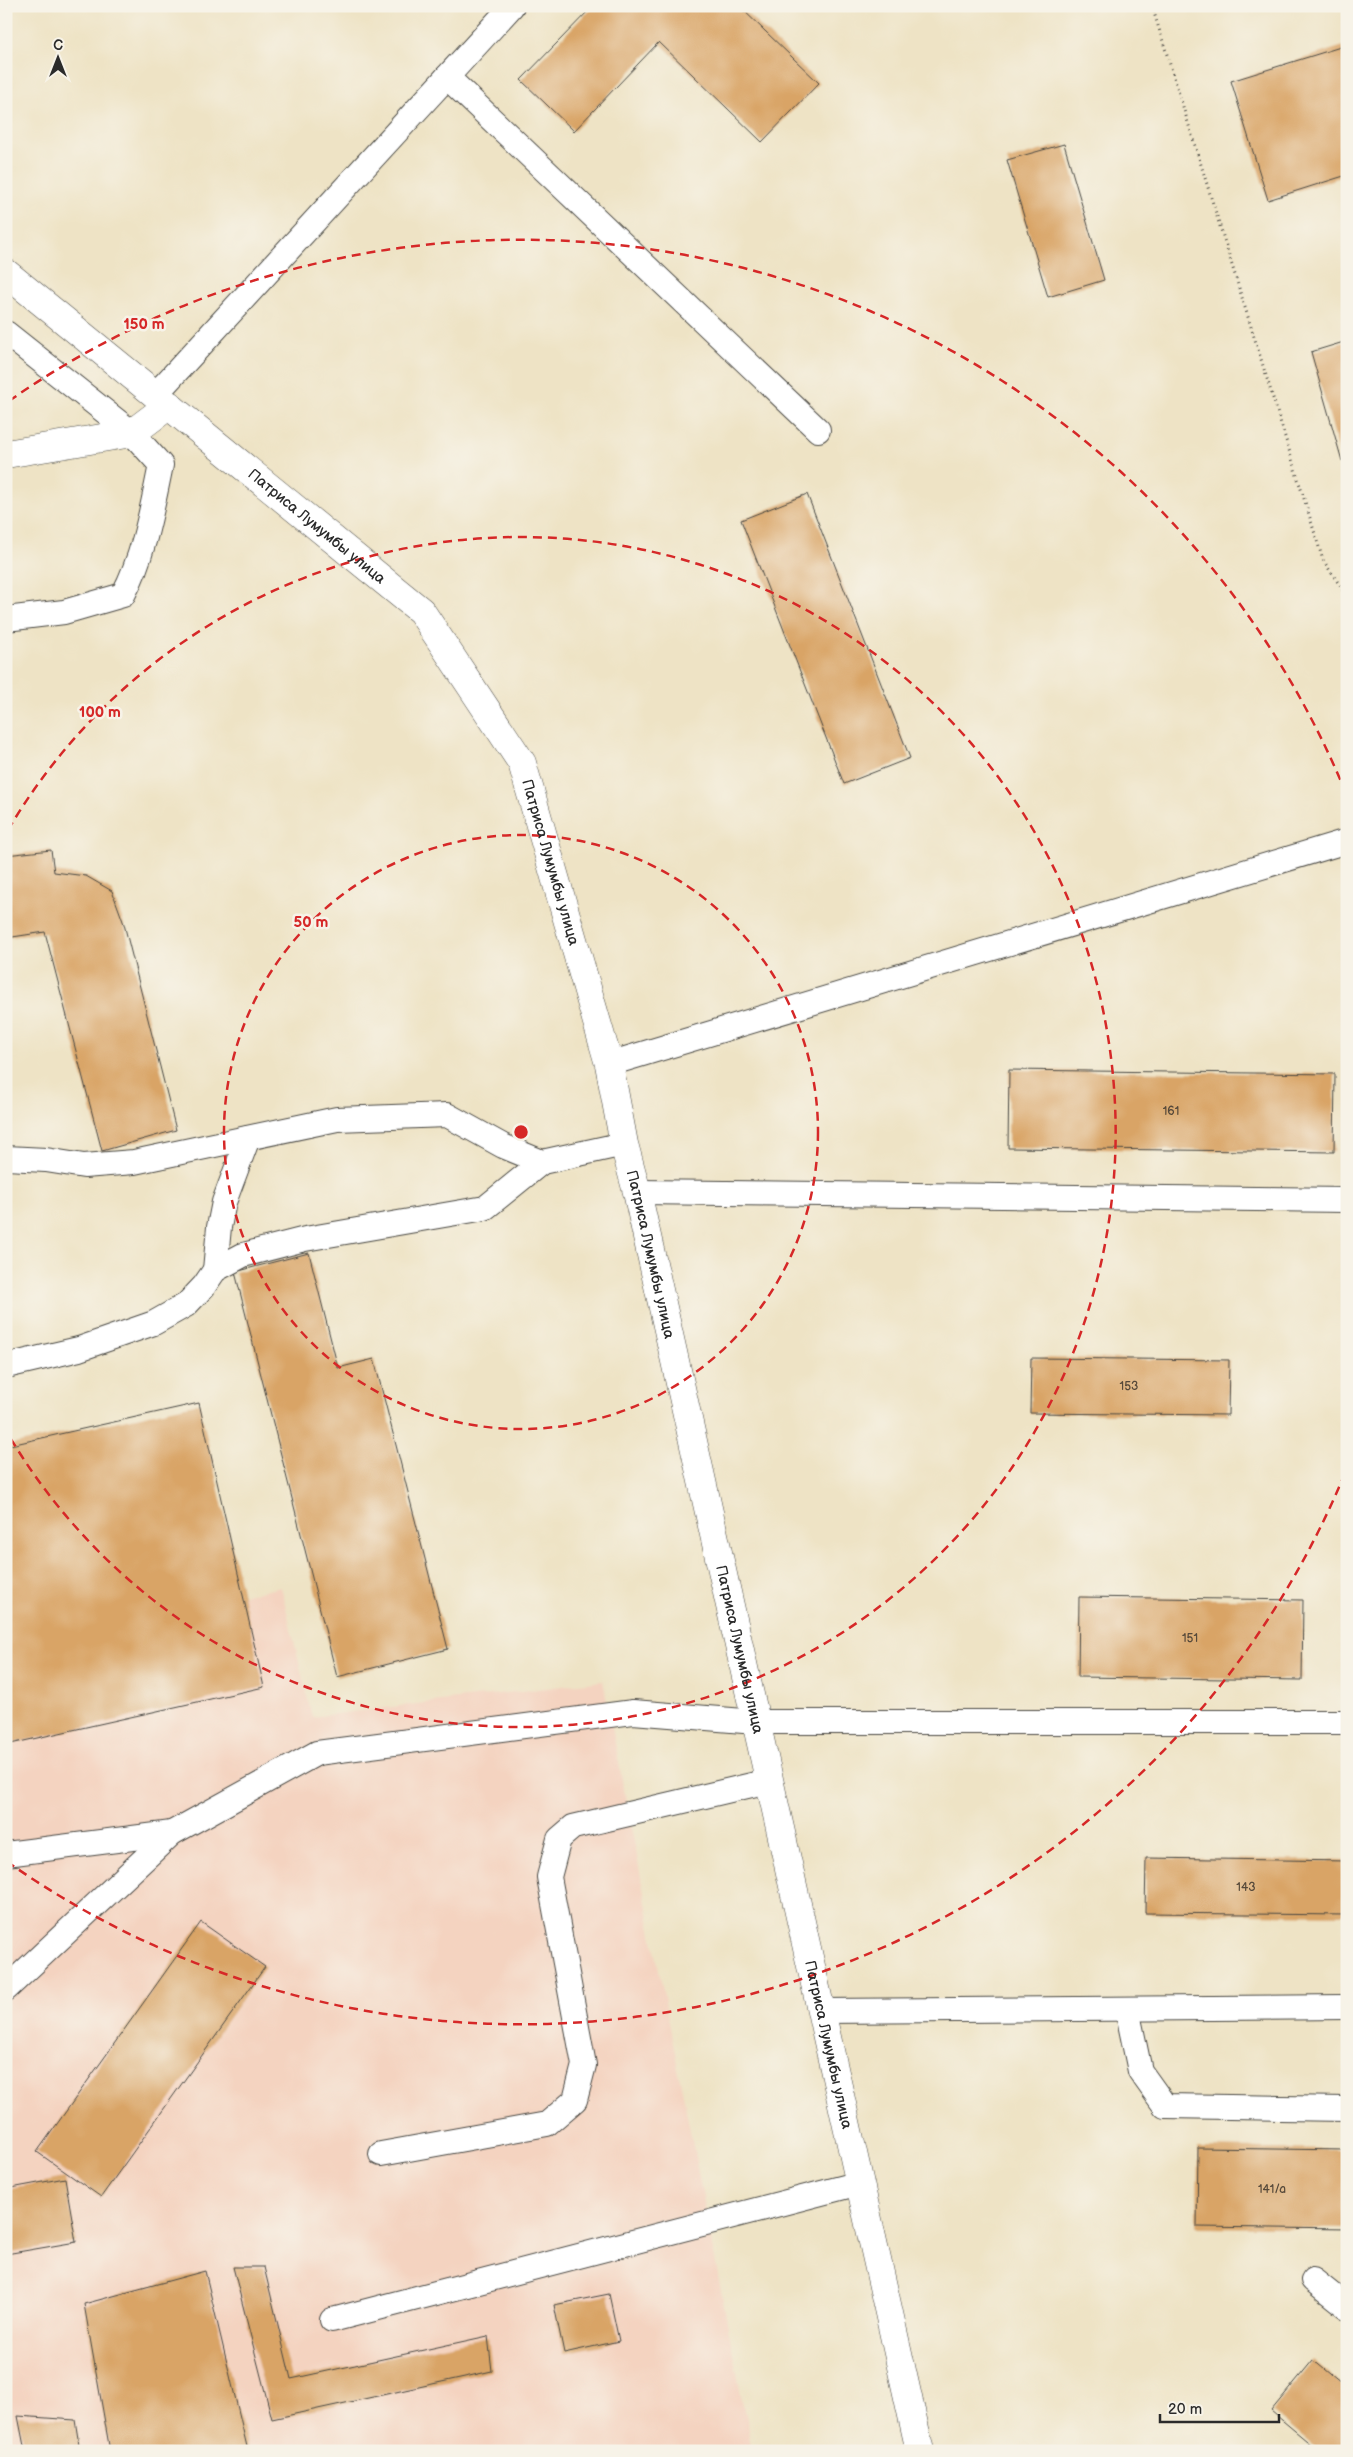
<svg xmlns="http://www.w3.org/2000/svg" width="1353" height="2457" font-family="'Balsamiq Sans',sans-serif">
<rect width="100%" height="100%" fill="#f7f3e8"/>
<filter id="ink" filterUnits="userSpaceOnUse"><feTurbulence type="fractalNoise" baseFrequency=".02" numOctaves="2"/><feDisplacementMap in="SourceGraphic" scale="10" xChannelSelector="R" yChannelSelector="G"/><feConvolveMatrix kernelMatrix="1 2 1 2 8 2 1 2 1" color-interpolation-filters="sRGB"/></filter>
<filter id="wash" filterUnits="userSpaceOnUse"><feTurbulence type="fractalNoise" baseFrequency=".0096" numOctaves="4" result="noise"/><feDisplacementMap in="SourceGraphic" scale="20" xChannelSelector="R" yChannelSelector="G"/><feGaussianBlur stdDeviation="1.12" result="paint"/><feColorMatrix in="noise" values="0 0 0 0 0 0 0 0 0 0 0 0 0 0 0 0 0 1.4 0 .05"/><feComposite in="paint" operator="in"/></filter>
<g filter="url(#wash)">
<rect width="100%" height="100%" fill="#eee3c5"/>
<polygon fill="#f4d3c0" points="281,1587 312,1717 603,1681 752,2451 6,2451 6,1650"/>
<g id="blocks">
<g fill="#d9a466">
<polygon points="593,6 739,6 819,83 762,142 659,42 574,131 521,80"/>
<polygon points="1347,45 1347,175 1268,200 1231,81"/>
<polygon points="1064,144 1104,280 1048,297 1007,160"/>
<polygon points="1347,341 1347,459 1342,461 1311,352"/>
<polygon points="807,494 910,758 844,784 741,520"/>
<polygon points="51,850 54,872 86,876 112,891 124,924 176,1130 102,1151 45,932 6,938 6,855"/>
<polygon points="1009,1070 1335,1074 1334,1152 1008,1148"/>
<polygon points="309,1253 338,1368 374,1359 448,1649 337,1677 235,1272"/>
<polygon points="1031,1358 1229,1360 1228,1415 1030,1413"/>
<polygon points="199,1403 264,1687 6,1745 6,1446"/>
<polygon points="1079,1597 1303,1600 1302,1680 1078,1677"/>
<polygon points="1146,1858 1347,1861 1347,1915 1145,1913"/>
<polygon points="201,1922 265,1967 101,2197 37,2152"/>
<polygon points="1198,2148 1347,2150 1347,2229 1197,2227"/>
<polygon points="65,2178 76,2242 6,2254 6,2189"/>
<polygon points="233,2267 264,2267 291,2379 488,2336 492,2371 272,2419"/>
<polygon points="205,2271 248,2451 110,2451 84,2304"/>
<polygon points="609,2294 619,2341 564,2353 554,2305"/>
<polygon points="1313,2360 1347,2388 1347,2451 1319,2451 1271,2411"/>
<polygon points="18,2416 75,2420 80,2451 25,2451"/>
</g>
</g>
</g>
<g filter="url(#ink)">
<use href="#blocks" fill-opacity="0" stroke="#484742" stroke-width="1"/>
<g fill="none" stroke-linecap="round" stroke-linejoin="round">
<defs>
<g id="service">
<polyline points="447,77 818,430"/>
<path d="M6,333L132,433L161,465C152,508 144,556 123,595L64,612L6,619"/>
<polyline points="155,395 512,6"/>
<polyline points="609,1064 1347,841"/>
<polyline points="6,1158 46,1160 84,1166 134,1162 337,1119 447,1115 503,1146 542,1162 624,1144"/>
<polyline points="637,1192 1347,1200"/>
<polyline points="215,1270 219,1227 224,1202 248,1138"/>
<polyline points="6,1366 79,1349 154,1323 186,1305 204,1286 215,1270 243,1255 305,1239 485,1208 542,1162"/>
<polyline points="6,1854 172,1833"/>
<polyline points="6,1989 172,1833 317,1753 633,1712 756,1722 1347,1722"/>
<polyline points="1127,2009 1140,2071 1165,2106 1347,2109"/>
<polyline points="821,2011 1347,2007"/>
<polyline points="381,2154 547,2124 575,2100 584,2065 549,1877 559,1839 573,1827 769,1781"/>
<polyline points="1313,2280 1347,2307"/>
<polyline points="332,2320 860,2183"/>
</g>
<polyline id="minor" points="6,454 132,433 169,405"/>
<g id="tertiary">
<path id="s1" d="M6,273L421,611L522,763L609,1064L624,1144L637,1192L920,2451"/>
</g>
</defs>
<use href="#service" stroke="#484742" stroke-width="26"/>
<use href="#minor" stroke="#484742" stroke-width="29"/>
<use href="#tertiary" stroke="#484742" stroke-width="29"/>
<polyline stroke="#484742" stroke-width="3" stroke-dasharray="1 4" stroke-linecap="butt" points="1152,6 1323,560 1347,596"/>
<use href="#service" stroke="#fff" stroke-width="24"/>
<use href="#minor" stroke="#fff" stroke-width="28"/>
<use href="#tertiary" stroke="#fff" stroke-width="28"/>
</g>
</g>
<g fill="none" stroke="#d62828" stroke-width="2.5" stroke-dasharray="9 6">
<circle cx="521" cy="1132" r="297"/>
<path d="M8 830A595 595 0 1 1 8 1434"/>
<path d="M1345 1473A892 892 0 0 1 9 1863M9 401A892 892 0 0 1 1345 791"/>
</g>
<g text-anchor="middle" stroke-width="5" stroke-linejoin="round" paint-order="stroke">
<g font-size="12" fill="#56493a">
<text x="1171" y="1115">161</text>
<text x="1129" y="1390">153</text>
<text x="1190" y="1642">151</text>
<text x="1246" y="1891">143</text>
<text x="1272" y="2193">141/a</text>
</g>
<g font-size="15" fill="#2b2b2b" stroke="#f7f3e8">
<text dy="5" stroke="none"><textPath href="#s1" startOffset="401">Патриса Лумумбы улица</textPath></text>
<text dy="5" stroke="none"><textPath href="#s1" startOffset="821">Патриса Лумумбы улица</textPath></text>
<text dy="5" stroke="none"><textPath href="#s1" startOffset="1226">Патриса Лумумбы улица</textPath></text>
<text dy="5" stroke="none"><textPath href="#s1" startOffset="1631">Патриса Лумумбы улица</textPath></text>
<text dy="5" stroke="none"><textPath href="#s1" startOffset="2036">Патриса Лумумбы улица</textPath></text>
</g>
</g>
<circle cx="521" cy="1132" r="8" fill="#d62828" stroke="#f7f3e8" stroke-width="2.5"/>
<g font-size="15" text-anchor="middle" font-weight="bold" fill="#d62828" stroke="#f7f3e8" stroke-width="5" stroke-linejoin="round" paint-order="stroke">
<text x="144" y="329">150 m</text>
<text x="100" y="717">100 m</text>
<text x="311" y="927">50 m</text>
</g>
<rect width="1353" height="2457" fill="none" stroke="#f7f3e8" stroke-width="25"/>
<g transform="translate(58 58)" stroke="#f7f3e8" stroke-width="4" paint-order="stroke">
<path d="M0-4L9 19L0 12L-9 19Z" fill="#2b2b2b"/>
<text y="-8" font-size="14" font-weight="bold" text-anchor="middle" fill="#2b2b2b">С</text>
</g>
<path d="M1160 2414v8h119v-8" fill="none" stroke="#2b2b2b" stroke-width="2.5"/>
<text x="1168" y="2414" font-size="15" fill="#2b2b2b" stroke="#f7f3e8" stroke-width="4" paint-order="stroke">20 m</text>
</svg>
